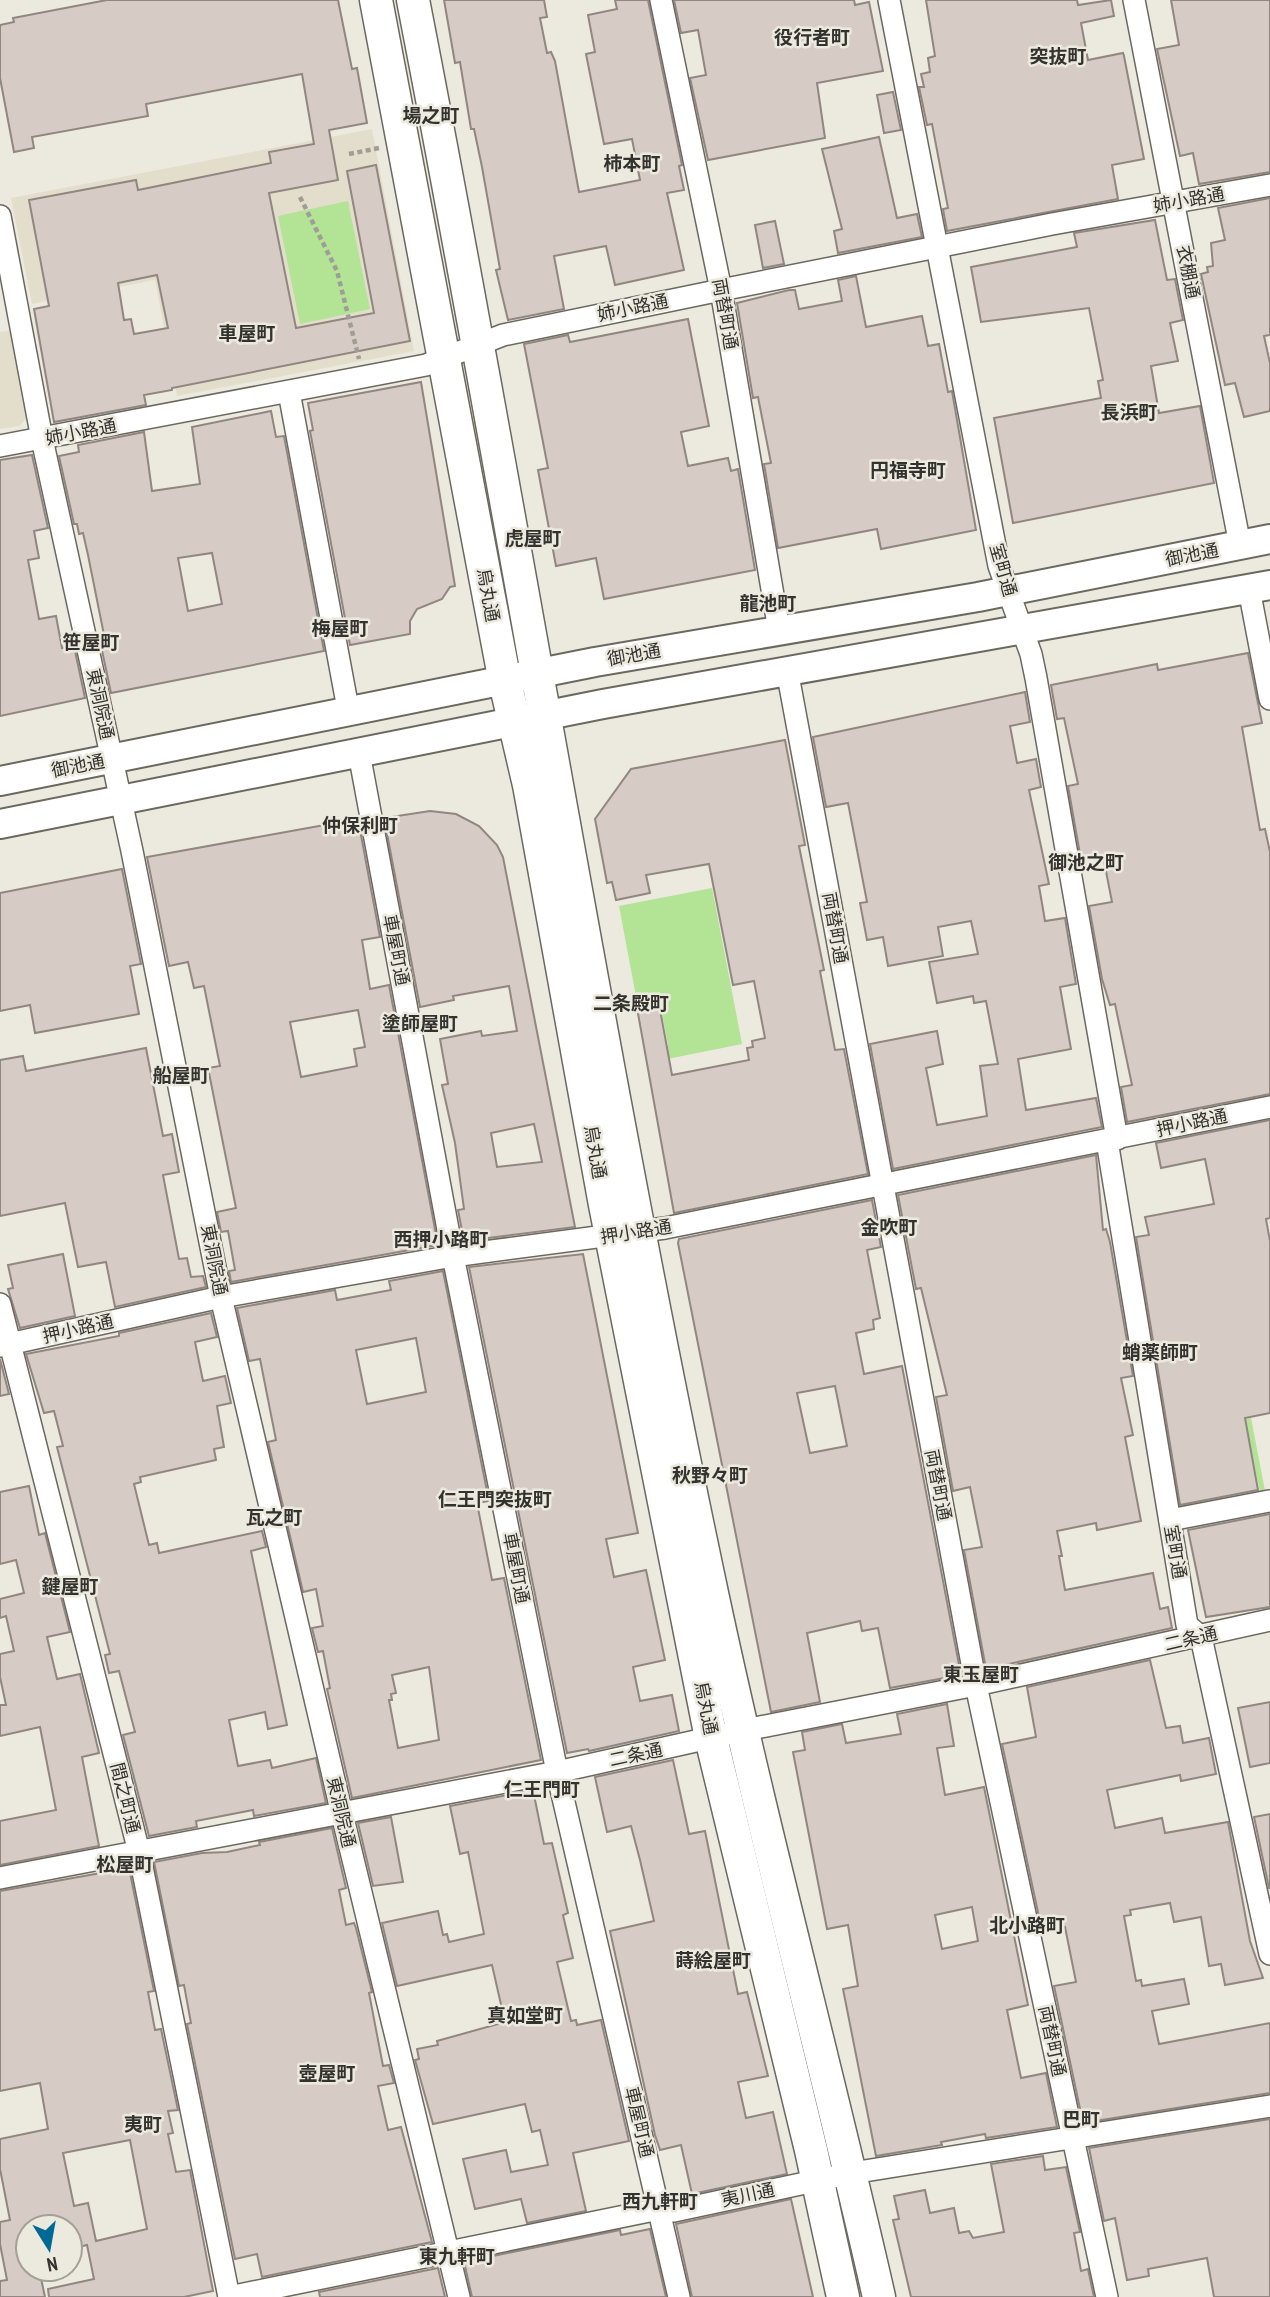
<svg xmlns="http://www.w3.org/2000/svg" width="1270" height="2297" font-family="'PT Sans Narrow','Noto Sans JP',sans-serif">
<rect width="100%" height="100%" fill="#ece9de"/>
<g fill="#e3decc">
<polygon points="372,129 414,351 177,396 155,280 32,304 11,198"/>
<polygon points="12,330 27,418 19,426 0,429 0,332"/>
</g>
<g fill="#b3e395">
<polygon points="348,201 370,309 300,324 278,216"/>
<polygon points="712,888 742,1044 667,1059 665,1047 668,1045 660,1003 638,1007 619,906"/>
<polygon points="1251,1418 1265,1491 1260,1492 1248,1435 1229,1422"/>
</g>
<g fill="#d7cbc6" stroke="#918681" stroke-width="2" fill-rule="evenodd">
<path d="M107,0H338L352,69L357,68L367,123L329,130L338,180L269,193L296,328L374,313L347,171L376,165L410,341L172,388V390L144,395L146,405L54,422L34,309L49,306L29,200L136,180L138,190L271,163L269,152L314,144L302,74L146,104L148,116L32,137L34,148L14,152L0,78V25L14,22L13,18ZM157,275L168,328L134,334L131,319L124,320L118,283Z"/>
<polygon points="444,0 544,0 547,17 540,18 547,53 551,52 555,61 579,192 640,180 632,139 604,144 586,54 595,52 588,15 617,9 615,0 648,0 682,165 679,166 684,190 667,193 684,270 615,285 606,246 554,256 564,309 508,320 496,270 500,269 482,167 474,129 471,129 460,62 455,63"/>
<polygon points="674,0 854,0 855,5 869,2 883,71 817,83 825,138 708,160 690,78 706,75 698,30 681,33"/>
<polygon points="926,0 1077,0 1078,5 1111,0 1114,16 1081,23 1088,60 1123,53 1124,56 1144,159 1112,165 1118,199 947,231 943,209 948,208 932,124 927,125 919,87 924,87 921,74 930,72 928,58 935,56"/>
<polygon points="1171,0 1270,0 1270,172 1199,184 1193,153 1180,156 1157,49 1179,45"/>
<polygon points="893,92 901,130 884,133 877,95"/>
<polygon points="879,137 897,218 917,214 922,237 838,253 834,231 842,229 822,149"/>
<polygon points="1270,198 1270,335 1264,336 1270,363 1270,411 1244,417 1235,383 1225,385 1201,274 1208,272 1207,267 1213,266 1211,243 1225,240 1218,208"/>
<polygon points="1155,220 1167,280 1175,279 1183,320 1170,323 1178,361 1151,366 1159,413 1200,406 1214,483 1013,523 994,418 1101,398 1098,381 1103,380 1089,308 981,322 971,267 1077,247 1074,233"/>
<polygon points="775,221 784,264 763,268 755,225"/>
<polygon points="856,276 866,327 922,316 928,346 939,344 948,392 952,391 976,530 881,549 877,529 778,548 764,464 771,463 758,397 753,398 737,303 789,290 795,290 799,309 842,301 838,280"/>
<polygon points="688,319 709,426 681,432 688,466 728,458 731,471 738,469 755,570 604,599 596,558 556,566 538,470 548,468 524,344 568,335 570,342"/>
<polygon points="421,382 455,586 450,587 442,599 417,609 410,621 410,634 350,645 310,431 313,430 308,403"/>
<path d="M271,411L276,437L284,436L324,651L111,693L100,641L105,640L88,555L83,533L79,534L77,524H74L59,456L79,452L78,445L144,432L152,491L200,484L192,427ZM212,553L222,604L188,611L178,558Z"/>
<polygon points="32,455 48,528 34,531 39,558 28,560 39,619 56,616 62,648 74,646 85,698 0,716 0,460"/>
<polygon points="1248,653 1262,723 1242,727 1260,830 1265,829 1270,852 1270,1094 1127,1122 1121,1087 1132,1085 1115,1004 1110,1005 1102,979 1089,906 1112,902 1103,856 1081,860 1068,786 1078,784 1064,718 1057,719 1051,685 1157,664 1158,670"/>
<polygon points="1025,692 1030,722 1010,726 1017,763 1036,759 1041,787 1029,790 1049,884 1039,886 1045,921 1065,918 1076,984 1060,987 1071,1049 1018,1059 1026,1110 1096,1098 1102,1127 893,1169 870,1044 937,1031 943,1064 926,1068 937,1125 987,1116 980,1066 998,1064 986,1001 974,1003 973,996 937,1003 929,962 978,954 971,921 938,927 943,956 888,966 883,937 867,940 860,903 867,902 848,803 826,807 813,737"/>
<polygon points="785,740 805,845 799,846 824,970 820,971 835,1050 844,1049 868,1174 674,1213 637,1008 659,1004 672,1075 749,1060 747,1048 753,1047 752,1041 765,1038 754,981 733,985 709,864 646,875 650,893 616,900 612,882 607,883 595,819 631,769"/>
<path d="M430,811L456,814L479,826L497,845L503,857L575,1227L464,1241L458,1210L464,1209L455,1143L442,1085L448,1084L440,1039L481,1031L482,1036L517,1031L509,986L453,996L454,1000L420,1007L384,818ZM534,1124L542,1162L497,1167L491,1133Z"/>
<path d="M358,819L380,937L362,940L370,989L389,985L438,1245L231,1282L229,1271L235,1270L228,1231L221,1232L217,1212L236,1208L208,1068L220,1066L204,986L194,988L188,962L169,966L147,857ZM358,1010L365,1047L354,1049L357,1066L301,1077L290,1022Z"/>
<polygon points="122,869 141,964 130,966 139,1014 35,1033 30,1005 0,1011 0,893"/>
<polygon points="146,1048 163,1136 172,1134 179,1172 163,1175 179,1259 187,1258 191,1277 203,1276 206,1287 115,1307 106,1262 78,1267 65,1203 0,1216 0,1060 23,1056 26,1071"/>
<polygon points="1270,1120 1270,1218 1266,1219 1270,1241 1270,1413 1245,1418 1258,1490 1180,1505 1136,1237 1149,1235 1145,1217 1214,1204 1205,1159 1161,1168 1156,1143"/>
<polygon points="1096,1155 1103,1230 1106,1229 1110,1242 1133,1376 1121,1378 1133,1435 1125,1437 1141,1521 1097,1530 1096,1523 1057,1531 1062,1556 1059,1556 1065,1590 1153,1573 1160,1609 1168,1607 1172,1628 986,1669 964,1550 982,1547 970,1487 953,1491 936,1397 947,1395 921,1288 916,1289 898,1195"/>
<path d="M872,1200L881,1247L867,1250L880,1318L873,1320L874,1329L856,1333L864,1374L902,1366L961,1675L890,1688L878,1628L862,1631L860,1621L807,1633L820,1702L771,1712L678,1243L679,1239ZM835,1386L847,1446L810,1453L797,1393Z"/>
<polygon points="63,1254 75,1316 20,1328 8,1289 13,1288 8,1265"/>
<polygon points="583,1254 638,1533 606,1539 614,1577 646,1570 665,1660 633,1667 640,1701 672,1695 679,1731 589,1751 588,1749 567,1753 469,1267"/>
<path d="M443,1271L489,1501L477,1503L492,1580L504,1578L541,1760L352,1798L327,1689L330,1688L323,1651L318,1652L312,1628L323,1626L316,1589L303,1592L268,1442L276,1440L260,1359L249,1361L237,1308L335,1290L337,1300L391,1290L389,1281ZM416,1338L426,1392L367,1404L356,1350ZM429,1667L439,1740L398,1748L389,1700H392L391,1694L396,1693L392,1675Z"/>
<polygon points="211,1313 217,1337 195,1342 203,1381 225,1376 231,1403 217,1406 224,1447 214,1449 216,1460 140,1477 141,1482 134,1484 149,1545 157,1543 159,1553 262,1531 266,1547 251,1551 287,1725 268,1729 265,1712 229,1720 238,1766 270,1760 272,1768 316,1758 326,1803 254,1816 253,1810 196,1821 197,1827 149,1836 123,1735 135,1732 119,1671 109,1673 105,1655 110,1654 57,1447 63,1446 54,1411 44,1413 26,1354 119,1336 119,1333"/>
<polygon points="0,1359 9,1394 0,1396"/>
<polygon points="29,1486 39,1535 45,1533 70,1632 47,1637 57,1679 80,1674 99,1753 82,1757 99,1846 0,1865 0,1821 56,1810 40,1727 0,1736 0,1705 6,1705 0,1677 0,1654 14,1651 6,1616 0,1618 0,1599 24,1593 16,1560 0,1564 0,1492"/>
<polygon points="1270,1514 1270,1607 1206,1617 1188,1530"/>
<polygon points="1150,1660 1166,1728 1180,1726 1183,1743 1209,1738 1216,1774 1181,1781 1180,1775 1107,1790 1115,1828 1162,1818 1165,1833 1228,1822 1250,1941 1263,1978 1225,1985 1221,1964 1209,1966 1201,1917 1174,1922 1170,1903 1130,1910 1131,1915 1124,1916 1136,1981 1141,1980 1142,1986 1184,1979 1189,2004 1152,2011 1159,2044 1270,2023 1270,2093 1083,2123 1054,1986 1076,1982 1065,1927 1042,1931 1002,1744 1036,1737 1027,1687"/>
<polygon points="1270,1702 1270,1763 1250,1767 1238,1708"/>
<path d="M947,1704L954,1746L937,1748L945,1795L984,1787L1028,2005L1007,2010L1021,2078L1046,2073L1057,2127L986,2138L985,2134L941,2142L942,2145L876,2156L843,1989L858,1986L848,1925L827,1929L793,1752L805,1750L802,1732L842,1724L846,1743L901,1734L897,1714ZM972,1907L978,1941L942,1949L935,1915Z"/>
<polygon points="673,1760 689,1834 705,1831 738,1994 747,1992 768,2076 738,2082 746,2118 773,2112 787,2174 692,2194 681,2145 660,2150 655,2135 610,1931 654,1921 640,1860 631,1826 607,1832 595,1777"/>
<polygon points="533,1790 544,1844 552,1843 568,1913 563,1915 573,1958 557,1962 571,2021 576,2020 577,2025 601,2020 629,2141 573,2153 586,2211 527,2223 521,2199 475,2209 463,2159 506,2150 511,2172 548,2165 540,2130 532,2132 525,2104 433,2124 415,2060 419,2059 417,2049 438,2045 437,2041 505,2022 492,1965 397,1986 382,1923 438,1911 443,1935 447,1934 449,1942 484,1934 468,1852 460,1854 450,1806"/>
<polygon points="1270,1814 1270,1888 1269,1888 1254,1817"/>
<polygon points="391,1817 403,1882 373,1886 358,1823"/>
<polygon points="332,1828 346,1888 339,1890 346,1925 354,1923 356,1928 372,1992 369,1993 383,2066 389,2065 394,2083 378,2086 388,2130 401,2127 432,2242 262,2277 257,2254 235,2259 187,2024 191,2023 184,1985 179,1986 154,1862 202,1853 227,1852 260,1845 259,1842"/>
<path d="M129,1868L154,1991L148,1992L155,2030L161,2029L178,2110L168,2111L173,2133L168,2134L176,2172L190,2170L213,2291L184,2297H49L48,2289L94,2279L87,2245L70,2249V2227H28V2269H39L45,2297H0V2281L7,2280L0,2244V2222L10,2220L0,2169V2139L48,2129L40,2083L0,2091V1891ZM130,2140L147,2229L96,2241L88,2203L74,2206L63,2153Z"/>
<polygon points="1270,2119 1270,2297 1214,2297 1207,2258 1148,2269 1149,2276 1127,2280 1115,2218 1104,2221 1089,2148"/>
<polygon points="1043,2156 1045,2170 1066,2167 1080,2232 1074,2233 1081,2271 1088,2269 1094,2297 911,2297 893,2220 899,2219 894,2196 925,2190 930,2213 954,2208 959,2233 969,2231 973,2238 1004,2232 991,2164"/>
<polygon points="791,2199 813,2297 692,2297 676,2224"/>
<polygon points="650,2229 666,2297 472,2297 464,2262 620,2230 621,2235"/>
<polygon points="438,2268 445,2297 320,2297 319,2292"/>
</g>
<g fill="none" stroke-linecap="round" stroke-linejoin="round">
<defs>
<g id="minor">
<polyline points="661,0 721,290 779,630"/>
<polyline points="889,0 999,566 1031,654 1036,678 1117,1139"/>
<polyline points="1134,0 1240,545"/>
<polyline points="0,216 42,439 132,851 221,1297 342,1814 459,2297"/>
<polyline points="289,392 349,714"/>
<polyline points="0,446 426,365 503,335 721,290 1052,224 1270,185"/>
<polyline points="1249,589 1270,699"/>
<polyline points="787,670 976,1685 1107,2297"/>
<polyline points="359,753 453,1256 557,1772 679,2297"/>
<polyline points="1107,1141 1187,1625 1201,1637 1270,1954"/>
<polyline points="0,1304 139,1852 229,2297"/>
<polyline points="0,1346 221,1297 453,1256 665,1228 1270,1107"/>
<polyline points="1170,1520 1269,1501"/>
<polyline points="0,1878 557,1772 745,1730 976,1685 1270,1620"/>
<polyline points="229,2297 659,2209 674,2211 852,2173 1270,2106"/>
</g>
<g id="major">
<polyline points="0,781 595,662 978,597 1270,539"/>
<polyline points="0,824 603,704 1270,585"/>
</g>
<g id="highway">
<polyline points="376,0 505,682 529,785 605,1205 711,1738 811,2150 843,2297"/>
<path d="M413,0C517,532 600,1068 713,1598C763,1832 826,2064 879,2297"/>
</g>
</defs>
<use href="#minor" stroke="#6b695f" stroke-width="24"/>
<use href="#major" stroke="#6b695f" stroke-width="32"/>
<use href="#highway" stroke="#6b695f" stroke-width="35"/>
<g stroke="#9f9d95" stroke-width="4.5" stroke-dasharray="5 3.5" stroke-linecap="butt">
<polyline points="349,154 379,148"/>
<polyline points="300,197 337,271 359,359"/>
</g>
<use href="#minor" stroke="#fff" stroke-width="21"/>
<use href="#major" stroke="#fff" stroke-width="28"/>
<use href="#highway" stroke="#fff" stroke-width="32"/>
</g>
<g text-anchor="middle" stroke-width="5" stroke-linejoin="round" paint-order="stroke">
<g font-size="18" fill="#33322e" stroke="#ece9de">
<text transform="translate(1189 200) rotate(-10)" y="6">姉小路通</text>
<text transform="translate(1188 272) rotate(79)" y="6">衣棚通</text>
<text transform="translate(633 308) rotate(-12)" y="6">姉小路通</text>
<text transform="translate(725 314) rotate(80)" y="6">両替町通</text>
<text transform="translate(81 432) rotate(-11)" y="6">姉小路通</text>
<text transform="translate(1192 555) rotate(-11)" y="6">御池通</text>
<text transform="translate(1003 570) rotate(74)" y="6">室町通</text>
<text transform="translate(488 595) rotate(80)" y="6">烏丸通</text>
<text transform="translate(634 655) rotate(-10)" y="6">御池通</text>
<text transform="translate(100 704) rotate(78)" y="6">東洞院通</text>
<text transform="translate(78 766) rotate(-11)" y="6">御池通</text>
<text transform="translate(835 928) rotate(80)" y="6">両替町通</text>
<text transform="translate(396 950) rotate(79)" y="6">車屋町通</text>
<text transform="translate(1192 1123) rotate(-12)" y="6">押小路通</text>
<text transform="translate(595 1152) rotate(80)" y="6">烏丸通</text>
<text transform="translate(636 1232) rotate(-9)" y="6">押小路通</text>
<text transform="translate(214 1260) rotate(79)" y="6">東洞院通</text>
<text transform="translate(78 1329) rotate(-13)" y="6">押小路通</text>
<text transform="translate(938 1485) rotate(79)" y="6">両替町通</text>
<text transform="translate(1175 1552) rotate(80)" y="6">室町通</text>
<text transform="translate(516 1568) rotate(79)" y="6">車屋町通</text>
<text transform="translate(1191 1639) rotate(-13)" y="6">二条通</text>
<text transform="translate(706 1708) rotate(79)" y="6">烏丸通</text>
<text transform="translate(636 1755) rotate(-12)" y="6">二条通</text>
<text transform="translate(125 1798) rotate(76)" y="6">間之町通</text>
<text transform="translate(341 1812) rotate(77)" y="6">東洞院通</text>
<text transform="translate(1052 2041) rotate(78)" y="6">両替町通</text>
<text transform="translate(639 2122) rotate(77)" y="6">車屋町通</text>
<text transform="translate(748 2195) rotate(-12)" y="6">夷川通</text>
</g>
<g font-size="19" font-weight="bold" fill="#33322e" stroke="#ece9de">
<text x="812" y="44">役行者町</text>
<text x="1058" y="63">突抜町</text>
<text x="431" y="122">場之町</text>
<text x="632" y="170">柿本町</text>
<text x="247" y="340">車屋町</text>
<text x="1129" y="419">長浜町</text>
<text x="908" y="477">円福寺町</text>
<text x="533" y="545">虎屋町</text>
<text x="768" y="610">龍池町</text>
<text x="340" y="635">梅屋町</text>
<text x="91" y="649">笹屋町</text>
<text x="360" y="832">仲保利町</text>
<text x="1086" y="869">御池之町</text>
<text x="631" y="1010">二条殿町</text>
<text x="420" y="1030">塗師屋町</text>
<text x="181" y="1082">船屋町</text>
<text x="889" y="1234">金吹町</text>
<text x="441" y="1246">西押小路町</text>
<text x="1160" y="1359">蛸薬師町</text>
<text x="710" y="1482">秋野々町</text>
<text x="495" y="1506">仁王門突抜町</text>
<text x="274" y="1524">瓦之町</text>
<text x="70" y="1593">鍵屋町</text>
<text x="981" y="1681">東玉屋町</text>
<text x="542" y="1796">仁王門町</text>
<text x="125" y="1871">松屋町</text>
<text x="1027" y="1932">北小路町</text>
<text x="713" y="1967">蒔絵屋町</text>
<text x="525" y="2022">真如堂町</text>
<text x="327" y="2080">壺屋町</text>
<text x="1081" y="2126">巴町</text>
<text x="143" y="2131">夷町</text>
<text x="660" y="2208">西九軒町</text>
<text x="457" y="2263">東九軒町</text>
</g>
</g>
<g transform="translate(49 2248) rotate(169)"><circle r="33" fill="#ece9de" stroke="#a2a098" stroke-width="2"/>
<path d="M0-5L12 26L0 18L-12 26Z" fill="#006996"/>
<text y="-10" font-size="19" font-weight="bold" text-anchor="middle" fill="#33322e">N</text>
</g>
</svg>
